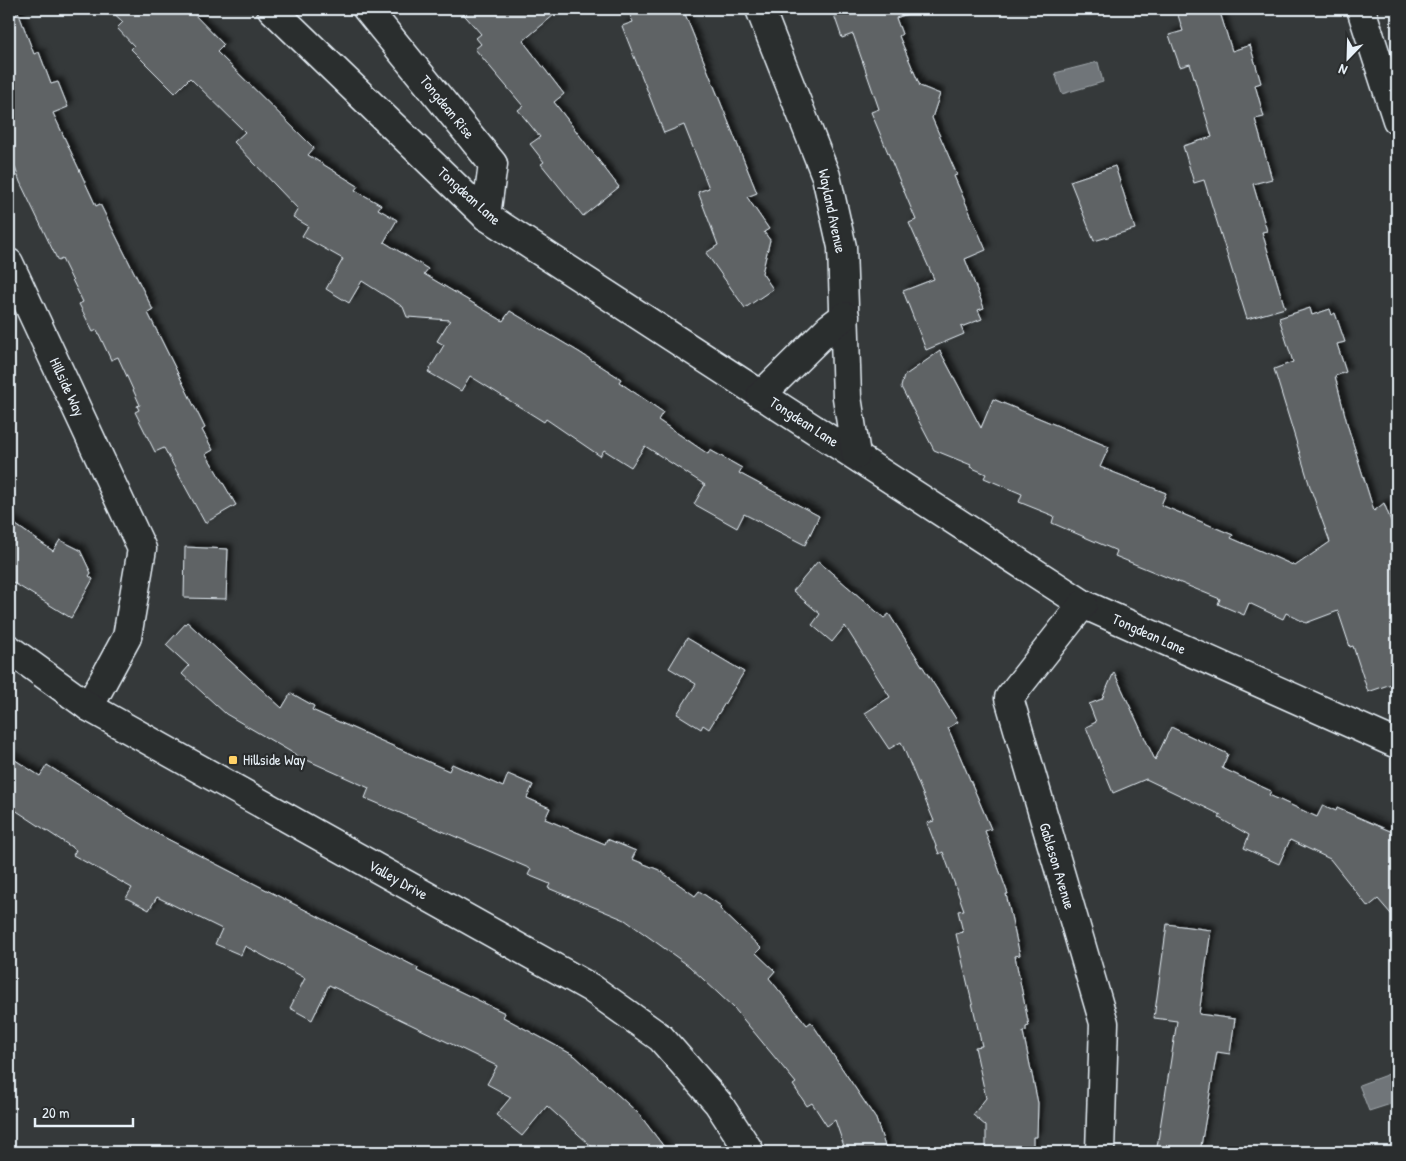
<svg xmlns="http://www.w3.org/2000/svg" width="1406" height="1161" font-family="'Patrick Hand',sans-serif">
<defs>
<filter id="shadow"><feDropShadow dx="4.5" dy="-4.5" stdDeviation="2.5" flood-color="#0009"/></filter>
</defs>
<rect width="100%" height="100%" fill="#35393a"/>
<filter id="ink" filterUnits="userSpaceOnUse"><feTurbulence type="fractalNoise" baseFrequency=".02" numOctaves="2"/><feDisplacementMap in="SourceGraphic" scale="10" xChannelSelector="R" yChannelSelector="G"/><feConvolveMatrix kernelMatrix="1 2 1 2 8 2 1 2 1" color-interpolation-filters="sRGB"/></filter>
<g filter="url(#ink)">
<g fill="#707579" stroke="#a0a7ac">
<polygon points="1098,62 1103,82 1062,94 1055,73"/>
<polygon points="1397,1071 1397,1102 1369,1111 1359,1085"/>
</g>
<g fill="#5f6365" stroke="#e8f1f8" filter="url(#shadow)">
<polygon points="9,9 17,9 34,54 39,52 51,84 58,82 68,107 53,113 96,206 100,204 153,310 148,313 205,428 202,430 213,450 206,454 236,505 205,523 164,448 155,452 135,412 139,410 137,406 140,405 118,357 111,360 97,330 93,332 79,304 83,302 62,259 58,261 20,182 9,150"/>
<polygon points="109,9 189,9 224,45 217,52 314,148 308,155 358,186 355,190 381,205 378,209 397,220 384,242 428,269 424,274 503,321 510,311 579,352 621,379 619,382 663,412 658,420 708,454 710,450 742,468 739,473 819,516 805,545 744,514 737,528 694,504 705,485 645,446 631,467 604,450 600,456 546,419 544,422 470,376 461,391 428,372 444,345 437,341 450,320 407,317 403,307 362,281 349,303 326,289 343,259 302,236 308,226 293,217 298,209 234,142 245,132 190,78 175,93 131,49 134,46 117,28 123,22"/>
<polygon points="459,9 561,9 523,41 564,94 554,102 619,187 583,216 541,164 544,162 530,144 540,137 518,110 523,106 475,49 481,44 476,38 481,34"/>
<polygon points="647,9 683,9 757,193 747,197 769,229 764,232 770,240 762,273 773,289 745,308 706,253 718,245 698,192 709,188 684,125 664,133 622,26 633,22 630,15"/>
<polygon points="832,9 912,9 913,12 896,18 902,34 899,36 920,86 940,94 932,118 957,175 954,176 986,250 965,259 984,308 978,310 982,319 961,327 964,334 926,350 903,291 934,279 909,223 916,220 871,112 879,109 853,34 842,38"/>
<polygon points="1176,9 1219,9 1232,51 1250,45 1261,83 1255,85 1264,117 1255,119 1272,179 1253,184 1267,231 1262,232 1285,308 1247,319 1204,180 1194,183 1183,146 1212,137 1190,64 1180,67 1169,35 1183,31"/>
<polygon points="1115,166 1135,229 1094,241 1070,181"/>
<polygon points="1310,308 1312,315 1330,309 1332,315 1335,313 1345,342 1337,344 1346,372 1335,376 1348,427 1374,511 1384,503 1391,521 1397,519 1397,682 1368,692 1353,646 1350,647 1338,611 1306,623 1286,613 1283,619 1249,603 1244,615 1218,604 1220,599 1115,556 1117,551 1052,523 1054,516 1019,502 1022,494 984,478 986,474 970,467 971,465 934,450 901,387 904,376 940,351 981,428 993,399 1109,447 1100,467 1166,493 1161,505 1233,535 1231,538 1295,566 1330,542 1311,490 1274,369 1293,362 1279,318"/>
<polygon points="9,520 53,551 60,540 80,550 91,573 89,576 93,579 71,618 9,580"/>
<polygon points="185,547 228,549 226,599 184,598"/>
<polygon points="818,561 884,618 889,614 958,722 948,728 991,829 985,831 1008,894 1006,894 1020,955 1015,956 1029,1026 1026,1027 1026,1031 1023,1032 1038,1103 1037,1137 1033,1137 1033,1152 986,1152 986,1126 973,1115 986,1098 975,1047 982,1046 956,934 963,932 958,911 964,910 943,852 939,854 927,823 934,821 901,742 889,749 865,713 890,697 845,626 832,642 812,625 820,614 793,591"/>
<polygon points="187,622 282,708 291,693 314,706 312,710 449,771 452,764 503,787 508,774 533,785 527,798 550,808 545,819 605,844 607,839 636,851 632,859 659,870 695,896 699,891 721,906 720,909 761,948 756,953 775,971 769,978 807,1025 811,1022 876,1119 887,1152 846,1152 835,1120 827,1126 812,1103 807,1106 793,1085 796,1083 734,1008 689,966 625,920 548,888 550,884 528,875 531,869 365,798 369,788 298,756 226,714 182,674 189,666 166,645"/>
<polygon points="687,638 744,672 709,729 703,725 701,729 677,714 696,684 669,668"/>
<polygon points="1114,672 1155,760 1171,727 1228,754 1222,768 1271,791 1269,795 1317,817 1323,805 1336,811 1337,808 1397,834 1397,921 1378,899 1368,907 1330,859 1290,840 1279,864 1244,848 1249,835 1219,818 1221,815 1146,779 1113,793 1086,727 1096,722 1089,704 1102,699"/>
<polygon points="9,756 40,776 47,765 152,831 418,968 417,971 505,1013 503,1017 575,1056 639,1114 668,1152 598,1152 547,1106 522,1136 496,1115 511,1097 487,1084 497,1066 329,985 312,1020 290,1008 305,978 245,946 241,955 215,944 222,929 157,897 149,910 138,904 126,898 132,888 73,855 76,850 9,806"/>
<polygon points="1167,924 1211,930 1199,1014 1235,1019 1230,1054 1217,1052 1200,1152 1172,1152 1172,1149 1157,1147 1177,1021 1154,1018"/>
</g>
<g fill="none" stroke-linecap="round" stroke-linejoin="round">
<defs>
<g id="minor">
<polyline points="272,9 486,216 1083,604 1397,744"/>
<polyline points="367,9 493,164 486,216"/>
<polyline points="760,9 826,176 842,247 847,397 856,455"/>
<polyline points="9,263 142,549 127,637 89,707"/>
<polyline points="761,395 829,328 845,316"/>
<polyline points="1083,604 1009,698 1104,1023 1100,1152"/>
<polyline points="9,649 89,707 591,988 661,1038 718,1103 750,1152"/>
</g>
<polyline id="tertiary" points="1361,9 1397,120"/>
</defs>
<use href="#minor" stroke="#e8f1f8" stroke-width="31"/>
<use href="#tertiary" stroke="#e8f1f8" stroke-width="31"/>
<use href="#minor" stroke="#2a2d2e" stroke-width="28"/>
<use href="#tertiary" stroke="#2a2d2e" stroke-width="28"/>
</g>
</g>
<rect fill="#ffd166" stroke="#2a2d2e" stroke-width="2" x="228" y="755" width="10" height="10" rx="2.5"/>
<g text-anchor="middle" stroke-width="4.5" stroke-linejoin="round" paint-order="stroke">
<g font-size="15" fill="#e8f1f8" stroke="#2a2d2e">
<text transform="translate(447 107) rotate(51)" y="5">Tongdean Rise</text>
<text transform="translate(469 196) rotate(42)" y="5">Tongdean Lane</text>
<text transform="translate(832 211) rotate(78)" y="5">Wayland Avenue</text>
<text transform="translate(67 387) rotate(65)" y="5">Hillside Way</text>
<text transform="translate(804 422) rotate(33)" y="5">Tongdean Lane</text>
<text transform="translate(1149 634) rotate(24)" y="5">Tongdean Lane</text>
<text transform="translate(1057 866) rotate(73)" y="5">Gableson Avenue</text>
<text transform="translate(398 880) rotate(29)" y="5">Valley Drive</text>
</g>
<g font-size="15" fill="#e8f1f8" stroke="#2a2d2e" text-anchor="start">
<text x="243" y="765">Hillside Way</text>
</g>
</g>
<rect width="1406" height="1161" fill="none" stroke="#2a2d2e" stroke-width="30"/>
<rect x="15" y="15" width="1376" height="1131" fill="none" stroke="#e8f1f8" stroke-width="2" filter="url(#ink)"/>
<g transform="translate(1348 58) rotate(203)" stroke="#2a2d2e" stroke-width="4" paint-order="stroke">
<path d="M0-4L9 19L0 12L-9 19Z" fill="#e8f1f8"/>
<text y="-8" font-size="14" font-weight="bold" text-anchor="middle" fill="#e8f1f8">N</text>
</g>
<path d="M35 1118v8h98v-8" fill="none" stroke="#e8f1f8" stroke-width="2.5"/>
<text x="42" y="1118" font-size="15" fill="#e8f1f8" stroke="#2a2d2e" stroke-width="4" paint-order="stroke">20 m</text>
</svg>
